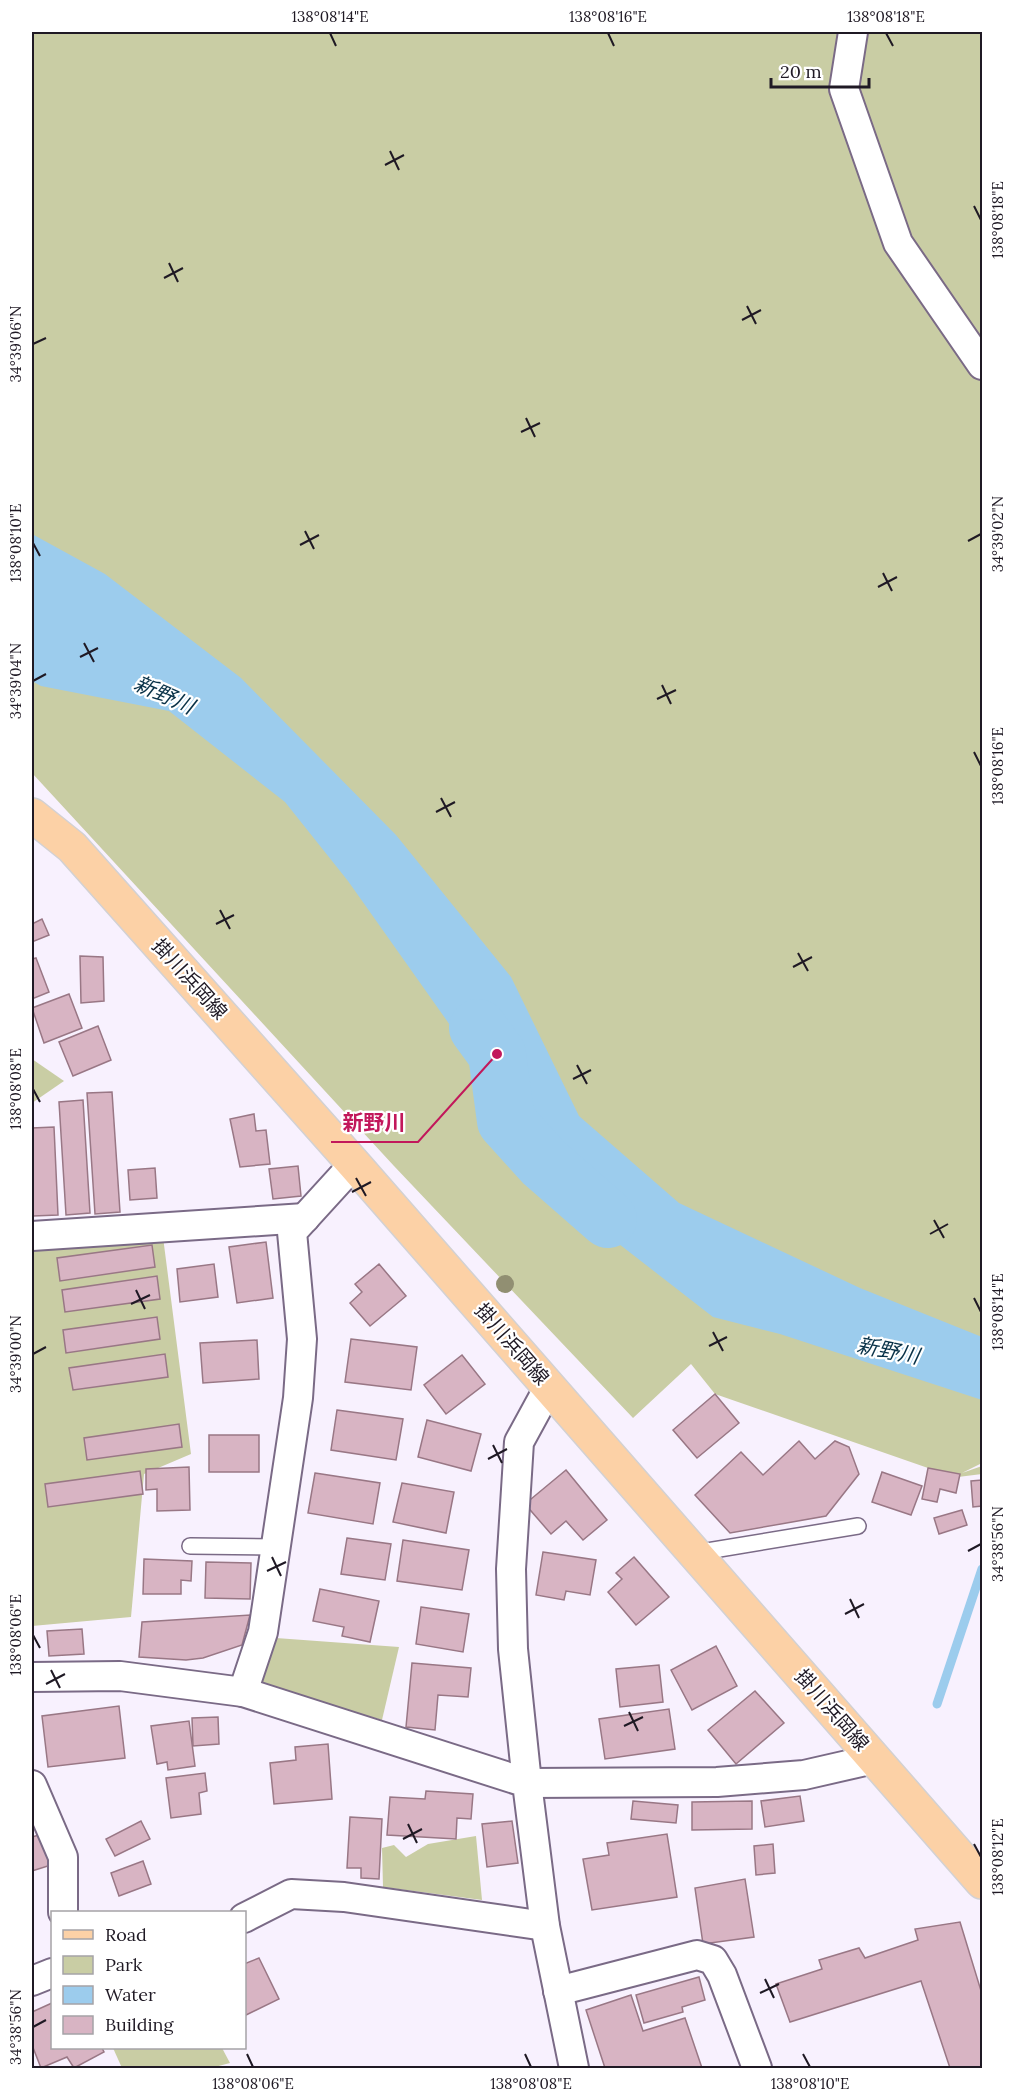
<svg xmlns="http://www.w3.org/2000/svg" width="1014" height="2100" font-family="Lora,'Noto Sans JP',serif">
<rect width="100%" height="100%" fill="#f8f1fe"/>
<g fill="#c9cda4">
<polygon points="32,32 982,32 982,1463 962,1473 982,1466 982,1474 950,1478 928,1468 715,1394 691,1364 633,1418 394,1166 32,773"/>
<polygon points="32,1059 64,1081 32,1103"/>
<polygon points="163,1237 191,1454 144,1474 131,1617 32,1626 32,1247"/>
<polygon points="276,1638 399,1647 382,1720 260,1686"/>
<polygon points="476,1836 482,1900 383,1887 382,1848 394,1845 406,1857 428,1844"/>
<polygon points="113,2048 222,2048 230,2063 211,2068 122,2068"/>
</g>
<polygon fill="#9ccced" points="32,534 105,574 241,678 396,835 511,977 579,1116 679,1203 860,1288 982,1337 982,1400 780,1334 713,1317 592,1223 547,1166 457,1035 348,881 285,802 169,711 41,686 32,681"/>
<g fill="none" stroke-linecap="round" stroke-linejoin="round">
<polyline stroke="#9ccced" stroke-width="9" points="937,1704 982,1569"/>
<polyline stroke="#9ccced" stroke-width="58" points="478,1028 497,1054 506,1121 544,1163 608,1219"/>
</g>
<g fill="#d8b4c3" stroke="#997785" stroke-width="1.5">
<polygon points="42,919 49,935 32,942 32,924"/>
<polygon points="80,956 103,957 104,1001 81,1003"/>
<polygon points="36,958 49,992 32,999 32,959"/>
<polygon points="69,994 82,1028 44,1043 32,1008"/>
<polygon points="98,1026 111,1060 73,1076 59,1042"/>
<polygon points="112,1092 120,1212 95,1214 87,1093"/>
<polygon points="83,1100 90,1213 66,1215 59,1102"/>
<polygon points="254,1114 256,1131 266,1130 270,1164 240,1167 230,1119"/>
<polygon points="54,1127 58,1215 33,1216 32,1128"/>
<polygon points="298,1166 301,1196 273,1199 269,1169"/>
<polygon points="155,1168 157,1198 130,1200 128,1170"/>
<polygon points="266,1242 273,1298 237,1303 229,1247"/>
<polygon points="152,1245 155,1267 60,1281 57,1258"/>
<polygon points="214,1264 218,1297 180,1302 177,1269"/>
<polygon points="379,1264 406,1296 370,1326 350,1303 362,1292 355,1284"/>
<polygon points="157,1276 160,1299 65,1312 62,1290"/>
<polygon points="157,1317 160,1339 66,1353 63,1330"/>
<polygon points="351,1339 417,1347 411,1390 345,1382"/>
<polygon points="257,1340 259,1379 203,1383 200,1343"/>
<polygon points="165,1354 168,1377 73,1390 69,1368"/>
<polygon points="462,1355 485,1384 446,1414 424,1385"/>
<polygon points="715,1394 739,1423 697,1458 673,1430"/>
<polygon points="337,1410 403,1419 396,1460 331,1450"/>
<polygon points="427,1420 481,1434 471,1471 418,1457"/>
<polygon points="179,1424 182,1447 87,1460 84,1438"/>
<rect x="209" y="1435" width="50" height="37"/>
<polygon points="799,1441 815,1459 835,1441 849,1447 859,1474 826,1516 730,1533 695,1495 741,1452 763,1475"/>
<polygon points="189,1467 190,1510 157,1511 157,1489 146,1490 146,1469"/>
<polygon points="928,1468 960,1474 956,1493 940,1489 937,1502 922,1499"/>
<polygon points="566,1470 607,1520 583,1540 566,1521 551,1534 525,1504"/>
<polygon points="140,1471 143,1494 48,1507 45,1484"/>
<polygon points="882,1472 922,1486 911,1515 872,1502"/>
<polygon points="315,1473 380,1483 373,1524 308,1513"/>
<polygon points="982,1480 982,1506 973,1507 971,1481"/>
<polygon points="402,1483 454,1492 446,1533 393,1522"/>
<polygon points="962,1510 967,1525 939,1534 934,1518"/>
<polygon points="347,1538 391,1544 385,1580 341,1574"/>
<polygon points="403,1540 469,1550 462,1590 397,1581"/>
<polygon points="543,1552 596,1560 590,1595 566,1591 564,1600 536,1595"/>
<polygon points="634,1557 669,1597 636,1625 608,1592 622,1579 616,1573"/>
<polygon points="144,1559 192,1561 191,1581 181,1580 181,1594 143,1594"/>
<polygon points="206,1562 251,1563 250,1599 205,1598"/>
<polygon points="320,1589 379,1601 370,1642 342,1636 344,1627 313,1621"/>
<polygon points="421,1607 469,1614 463,1652 416,1644"/>
<polygon points="250,1615 242,1645 203,1658 186,1660 139,1657 142,1622"/>
<polygon points="82,1629 84,1654 49,1656 47,1631"/>
<polygon points="716,1646 737,1686 692,1710 671,1670"/>
<polygon points="412,1663 471,1668 468,1697 438,1695 435,1730 406,1727"/>
<polygon points="659,1665 663,1702 620,1707 616,1669"/>
<polygon points="755,1691 784,1723 736,1764 708,1730"/>
<polygon points="119,1706 125,1758 48,1767 42,1716"/>
<polygon points="669,1709 675,1749 605,1759 599,1719"/>
<polygon points="218,1717 219,1744 193,1746 192,1718"/>
<polygon points="189,1721 195,1766 168,1770 167,1762 157,1764 151,1726"/>
<polygon points="328,1744 332,1799 274,1804 270,1763 296,1760 295,1747"/>
<polygon points="205,1773 207,1791 199,1793 201,1814 171,1818 166,1778"/>
<polygon points="426,1791 473,1794 471,1819 457,1818 456,1839 387,1835 390,1797 425,1799"/>
<polygon points="800,1796 804,1821 765,1827 761,1801"/>
<polygon points="633,1801 678,1805 676,1823 631,1819"/>
<polygon points="752,1801 752,1829 692,1830 692,1802"/>
<polygon points="350,1817 382,1819 379,1879 361,1878 361,1868 347,1868"/>
<polygon points="141,1821 150,1839 115,1856 106,1839"/>
<polygon points="512,1821 518,1863 487,1867 482,1824"/>
<polygon points="42,1834 51,1865 32,1871 32,1837"/>
<polygon points="667,1834 677,1897 592,1910 583,1859 609,1855 607,1843"/>
<polygon points="773,1844 775,1873 756,1875 754,1846"/>
<polygon points="143,1861 151,1884 119,1896 111,1873"/>
<polygon points="745,1879 754,1937 703,1944 695,1888"/>
<polygon points="960,1922 982,1994 982,2068 950,2068 921,1981 790,2022 776,1984 822,1969 819,1960 859,1948 865,1958 918,1940 915,1929"/>
<polygon points="259,1958 279,1999 244,2016 244,1964"/>
<polygon points="699,1977 705,2000 682,2007 683,2012 644,2023 636,1995"/>
<polygon points="631,1995 643,2031 685,2018 702,2068 605,2068 586,2010"/>
<polygon points="52,2003 52,2048 102,2048 104,2052 74,2068 67,2057 41,2068 32,2045 32,2012"/>
</g>
<g fill="none" stroke-linecap="round" stroke-linejoin="round">
<defs>
<g id="lane">
<polyline points="190,1546 276,1547"/>
<polyline points="695,1553 858,1526"/>
</g>
<g id="street">
<polyline points="853,32 844,89 898,243 982,365"/>
<polyline points="32,1236 305,1218"/>
<polyline points="549,1387 519,1442 511,1569 513,1649 527,1783 717,1782 804,1775 874,1759"/>
<polyline points="32,1677 120,1676 243,1692 527,1783 545,1926 574,2068"/>
<polyline points="243,1692 263,1632 298,1398 302,1339 292,1232 354,1164"/>
<polyline points="32,1785 63,1857 63,1912"/>
<polyline points="244,1918 291,1894 344,1897 545,1926"/>
<polyline points="32,1981 52,1973"/>
<polyline points="558,1991 697,1955 713,1960 722,1975 757,2068"/>
</g>
<polyline id="primary" points="32,815 72,847 354,1164 982,1882"/>
</defs>
<use href="#lane" stroke="#7a6a86" stroke-width="18"/>
<use href="#street" stroke="#7a6a86" stroke-width="32"/>
<use href="#primary" stroke="#d2d1d3" stroke-width="36"/>
<use href="#lane" stroke="#fff" stroke-width="15"/>
<use href="#street" stroke="#fff" stroke-width="28"/>
<use href="#primary" stroke="#fcd1a6" stroke-width="33"/>
</g>
<circle fill="#918f72" cx="505" cy="1284" r="9"/>
<path fill="none" stroke="#1f1924" stroke-width="2" d="M330,33L336,46M608,33L614,46M886,33L893,46M390,151L399,170M385,165L404,155M974,206L981,220M169,263L178,282M164,278L183,268M747,306L756,324M742,320L761,310M33,344L46,338M526,418L535,437M521,432L540,423M305,531L314,549M968,541L981,534M33,543L40,556M300,545L319,535M883,573L892,591M878,587L897,577M84,643L94,662M80,657L98,648M33,681L46,674M662,685L671,704M657,699L676,690M974,752L981,766M441,798L451,817M436,812L455,802M220,910L230,929M216,924L234,915M798,953L808,971M793,967L812,957M577,1065L587,1084M573,1079L591,1070M33,1089L40,1102M356,1178L366,1196M352,1192L371,1182M934,1220L944,1238M930,1234L948,1224M136,1290L145,1309M974,1298L981,1312M131,1304L150,1295M713,1332L723,1351M709,1346L727,1337M33,1354L46,1347M493,1445L502,1463M488,1459L507,1449M968,1551L981,1544M272,1557L281,1576M267,1571L286,1562M850,1599L859,1618M845,1614L864,1604M33,1635L40,1648M51,1670L60,1688M46,1684L65,1674M629,1712L638,1731M624,1726L643,1717M408,1824L417,1843M403,1839L422,1829M974,1844L981,1857M765,1979L774,1998M760,1993L779,1984M33,2027L46,2020M247,2054L253,2067M525,2054L531,2067M803,2054L810,2067"/>
<g text-anchor="middle" stroke-width="4.5" stroke-linejoin="round" paint-order="stroke">
<g font-size="20" fill="#1f1924" stroke="#fff">
<text transform="translate(190 979) rotate(48)" y="7">掛川浜岡線</text>
<text transform="translate(512 1344) rotate(49)" y="7">掛川浜岡線</text>
<text transform="translate(832 1710) rotate(49)" y="7">掛川浜岡線</text>
</g>
<g font-size="21" font-style="italic" fill="#083147" stroke="#fff">
<text transform="translate(164 695) rotate(24)" y="7">新野川</text>
<text transform="translate(888 1351) rotate(11)" y="7">新野川</text>
</g>
</g>
<path fill="none" stroke="#c2185b" stroke-width="2" d="M497 1054L418 1142H331"/>
<circle fill="#c2185b" stroke="#fff" stroke-width="2" cx="497" cy="1054" r="6"/>
<g font-size="21" text-anchor="middle" font-weight="bold" fill="#c2185b" stroke="#fff" stroke-width="4.5" stroke-linejoin="round" paint-order="stroke">
<text x="374" y="1130">新野川</text>
</g>
<rect width="1014" height="2100" fill="none" stroke="#ffffff" stroke-width="66"/>
<rect x="51" y="1911" width="195" height="138" fill="#ffffff" stroke="#a5a3a7" stroke-width="1.5"/>
<rect x="63" y="1930" width="30" height="9" fill="#fcd1a6" stroke="#a5a3a7" stroke-width="1.5"/>
<text x="105" y="1941" font-size="18" fill="#1f1924">Road</text>
<rect x="63" y="1956" width="30" height="18" fill="#c9cda4" stroke="#a5a3a7" stroke-width="1.5"/>
<text x="105" y="1971" font-size="18" fill="#1f1924">Park</text>
<rect x="63" y="1986" width="30" height="18" fill="#9ccced" stroke="#a5a3a7" stroke-width="1.5"/>
<text x="105" y="2001" font-size="18" fill="#1f1924">Water</text>
<rect x="63" y="2016" width="30" height="18" fill="#d8b4c3" stroke="#a5a3a7" stroke-width="1.5"/>
<text x="105" y="2031" font-size="18" fill="#1f1924">Building</text>
<path d="M771 78v9h98v-9" fill="none" stroke="#1f1924" stroke-width="3"/>
<text x="780" y="78" font-size="18" fill="#1f1924" stroke="#ffffff" stroke-width="4.5" paint-order="stroke">20 m</text>
<rect x="33" y="33" width="948" height="2034" fill="none" stroke="#1f1924" stroke-width="2"/>
<g font-size="15" text-anchor="middle" fill="#1f1924">
<text x="330" y="22">138°08'14"E</text>
<text x="608" y="22">138°08'16"E</text>
<text x="886" y="22">138°08'18"E</text>
<text transform="translate(998 220) rotate(-90)" y="5">138°08'18"E</text>
<text transform="translate(16 344) rotate(-90)" y="5">34°39'06"N</text>
<text transform="translate(998 534) rotate(-90)" y="5">34°39'02"N</text>
<text transform="translate(16 543) rotate(-90)" y="5">138°08'10"E</text>
<text transform="translate(16 681) rotate(-90)" y="5">34°39'04"N</text>
<text transform="translate(998 766) rotate(-90)" y="5">138°08'16"E</text>
<text transform="translate(16 1089) rotate(-90)" y="5">138°08'08"E</text>
<text transform="translate(998 1312) rotate(-90)" y="5">138°08'14"E</text>
<text transform="translate(16 1354) rotate(-90)" y="5">34°39'00"N</text>
<text transform="translate(998 1544) rotate(-90)" y="5">34°38'56"N</text>
<text transform="translate(16 1635) rotate(-90)" y="5">138°08'06"E</text>
<text transform="translate(998 1857) rotate(-90)" y="5">138°08'12"E</text>
<text transform="translate(16 2027) rotate(-90)" y="5">34°38'56"N</text>
<text x="253" y="2089">138°08'06"E</text>
<text x="531" y="2089">138°08'08"E</text>
<text x="810" y="2089">138°08'10"E</text>
</g>
</svg>
